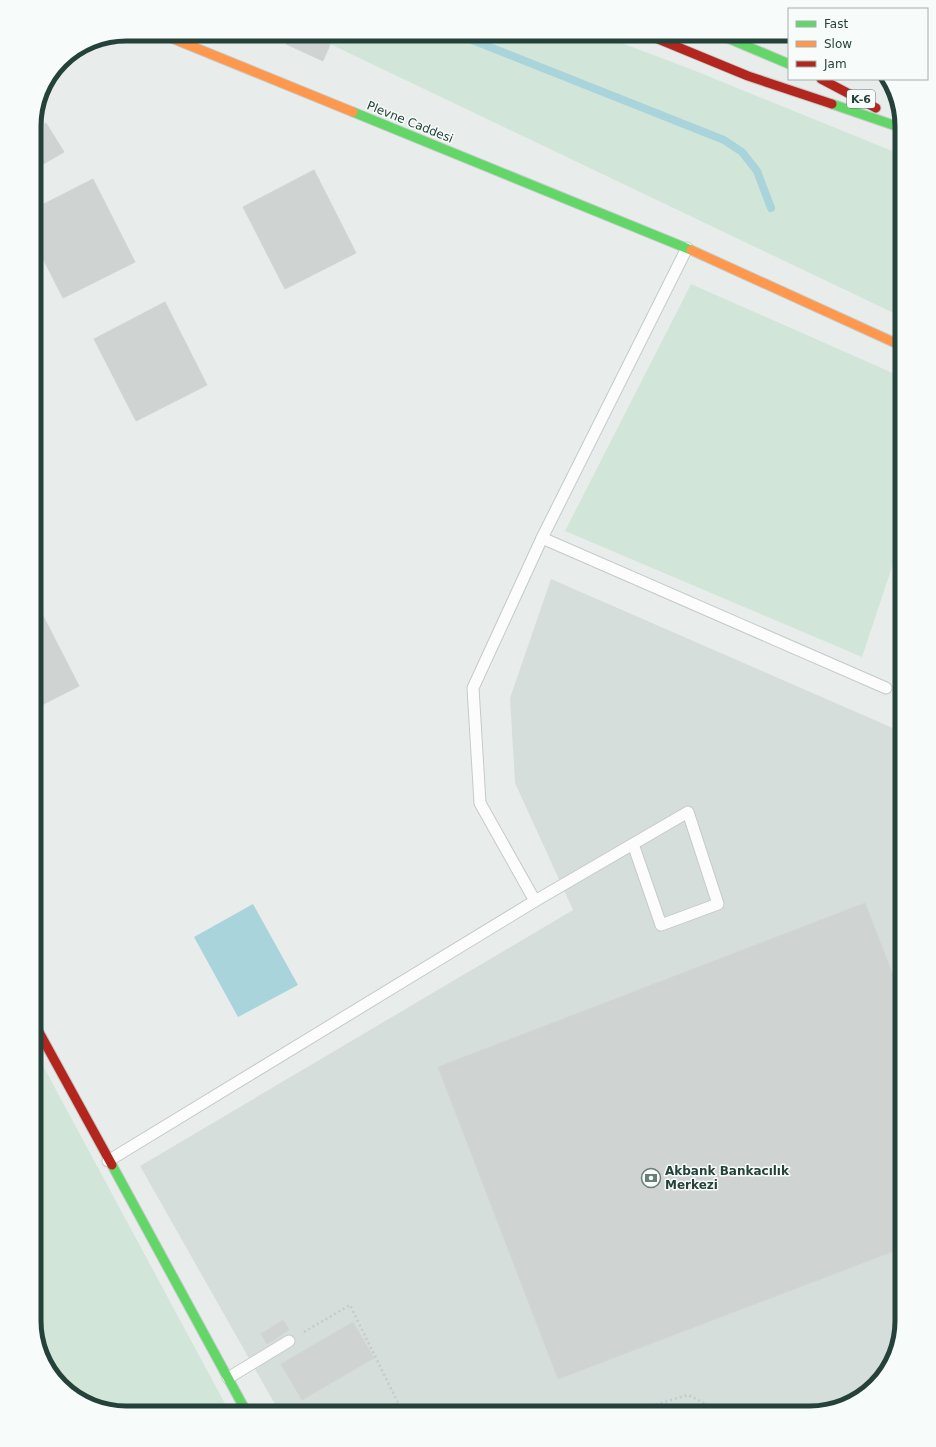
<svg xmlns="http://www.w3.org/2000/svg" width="936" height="1447" font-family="'DejaVu Sans',sans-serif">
<rect width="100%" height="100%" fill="#e8edeb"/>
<polygon fill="#d6dedb" points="551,579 902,732 902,1321 890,1367 851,1403 810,1413 280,1413 140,1166 573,910 515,783 510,698"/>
<g fill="#d1e6d8">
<polygon points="309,34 598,34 693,70 902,155 902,317"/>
<polygon points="691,284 902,377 902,537 862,657 565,531"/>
<polygon points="34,1049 230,1413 121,1413 75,1398 44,1362 34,1321"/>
</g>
<polygon fill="#a9d4db" points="253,904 298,985 238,1017 194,937"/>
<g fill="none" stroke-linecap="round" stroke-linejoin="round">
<polyline stroke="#a9d4db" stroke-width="8" points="457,34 724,140 742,152 757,171 771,208"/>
</g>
<g fill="#cfd4d2" stroke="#d1d6d4">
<polygon points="291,34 333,34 334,35 323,61 286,44"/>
<polygon points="46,123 64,152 38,167 34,161 34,130"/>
<polygon points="314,170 356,253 285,289 243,207"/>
<polygon points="93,179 135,262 63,298 34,241 34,209"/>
<polygon points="165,302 207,385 136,421 94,339"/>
<polygon points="37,604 79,686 34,709 34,605"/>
<polygon points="865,903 902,999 902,1248 558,1379 438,1067"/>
<polygon points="283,1320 289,1330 267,1344 261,1334"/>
<polygon points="353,1322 374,1358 302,1400 281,1364"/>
</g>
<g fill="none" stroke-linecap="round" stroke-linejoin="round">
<defs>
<g id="lane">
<polyline points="542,538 886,688"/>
<polyline points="535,901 688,812 718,904 661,925 633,844"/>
<polyline points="108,1161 535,901 480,803 473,688 542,538 687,248"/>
<polyline points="228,1378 289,1341"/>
</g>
<g id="fast">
<polyline points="718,34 789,64"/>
<polyline points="57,67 90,42"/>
<polyline points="832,104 902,128"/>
<polyline points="353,112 691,250"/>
<polyline points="112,1165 247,1413"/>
</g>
<g id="slow">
<polyline points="121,35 164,35 353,112"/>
<polyline points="691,250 902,346"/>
</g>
<g id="jam">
<polyline points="646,34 748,76 832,104"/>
<polyline points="821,79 876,108"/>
<polyline points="34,1023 112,1165"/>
</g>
</defs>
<use href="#lane" stroke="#c5cac8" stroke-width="13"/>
<use href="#fast" stroke="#c3cbc8" stroke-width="11"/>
<use href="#slow" stroke="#c3cbc8" stroke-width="11"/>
<use href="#jam" stroke="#c3cbc8" stroke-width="11"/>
<g stroke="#c3ccca" stroke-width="2.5" stroke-dasharray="2 3" stroke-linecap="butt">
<polyline points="304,1332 350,1305 403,1413"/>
<polyline points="627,1413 688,1395 723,1413"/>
</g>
<use href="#lane" stroke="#fcfcfc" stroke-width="11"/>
<use href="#fast" stroke="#63d668" stroke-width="9"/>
<use href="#slow" stroke="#ff974d" stroke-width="9"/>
<use href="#jam" stroke="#b3261e" stroke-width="9"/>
</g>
<defs>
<symbol id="bank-ring" viewBox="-11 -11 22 22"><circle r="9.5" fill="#f7fbf9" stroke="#697e78" stroke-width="1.5"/><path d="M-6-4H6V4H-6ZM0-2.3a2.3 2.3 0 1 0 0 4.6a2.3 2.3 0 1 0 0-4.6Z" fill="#697e78"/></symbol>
</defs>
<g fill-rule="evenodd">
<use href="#bank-ring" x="640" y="1167" width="22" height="22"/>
</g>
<g text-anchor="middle" stroke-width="3" stroke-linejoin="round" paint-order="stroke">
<rect fill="#f7fbf9" stroke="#637a73" stroke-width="1" x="847" y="90" width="28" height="18" rx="3"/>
<g font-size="11" font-weight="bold" fill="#24423a">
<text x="861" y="103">K-6</text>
</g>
<g font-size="12" fill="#24423a" stroke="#f7fbf9">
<text transform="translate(410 122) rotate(22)" y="4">Plevne Caddesi</text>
</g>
<g font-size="12" font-weight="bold" fill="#24423a" stroke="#f7fbf9" text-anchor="start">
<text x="665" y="1175">Akbank Bankacılık<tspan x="665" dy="14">Merkezi</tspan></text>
</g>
</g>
<path d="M0 0H936V1447H0ZM126 41H810A85 85 0 0 1 895 126V1321A85 85 0 0 1 810 1406H126A85 85 0 0 1 41 1321V126A85 85 0 0 1 126 41Z" fill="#f7fbf9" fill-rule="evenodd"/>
<path fill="none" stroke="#24423a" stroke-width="5" d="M126 41H810A85 85 0 0 1 895 126V1321A85 85 0 0 1 810 1406H126A85 85 0 0 1 41 1321V126A85 85 0 0 1 126 41Z"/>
<rect x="788" y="8" width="140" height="72" fill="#f7fbf9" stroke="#a3b1ad"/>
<rect x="796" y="21" width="20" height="6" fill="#63d668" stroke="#a3b1ad"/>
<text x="824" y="28" font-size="12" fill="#24423a">Fast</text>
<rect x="796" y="41" width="20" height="6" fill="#ff974d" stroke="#a3b1ad"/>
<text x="824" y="48" font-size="12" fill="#24423a">Slow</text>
<rect x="796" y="61" width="20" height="6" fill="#b3261e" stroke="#a3b1ad"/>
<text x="824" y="68" font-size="12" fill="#24423a">Jam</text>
</svg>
